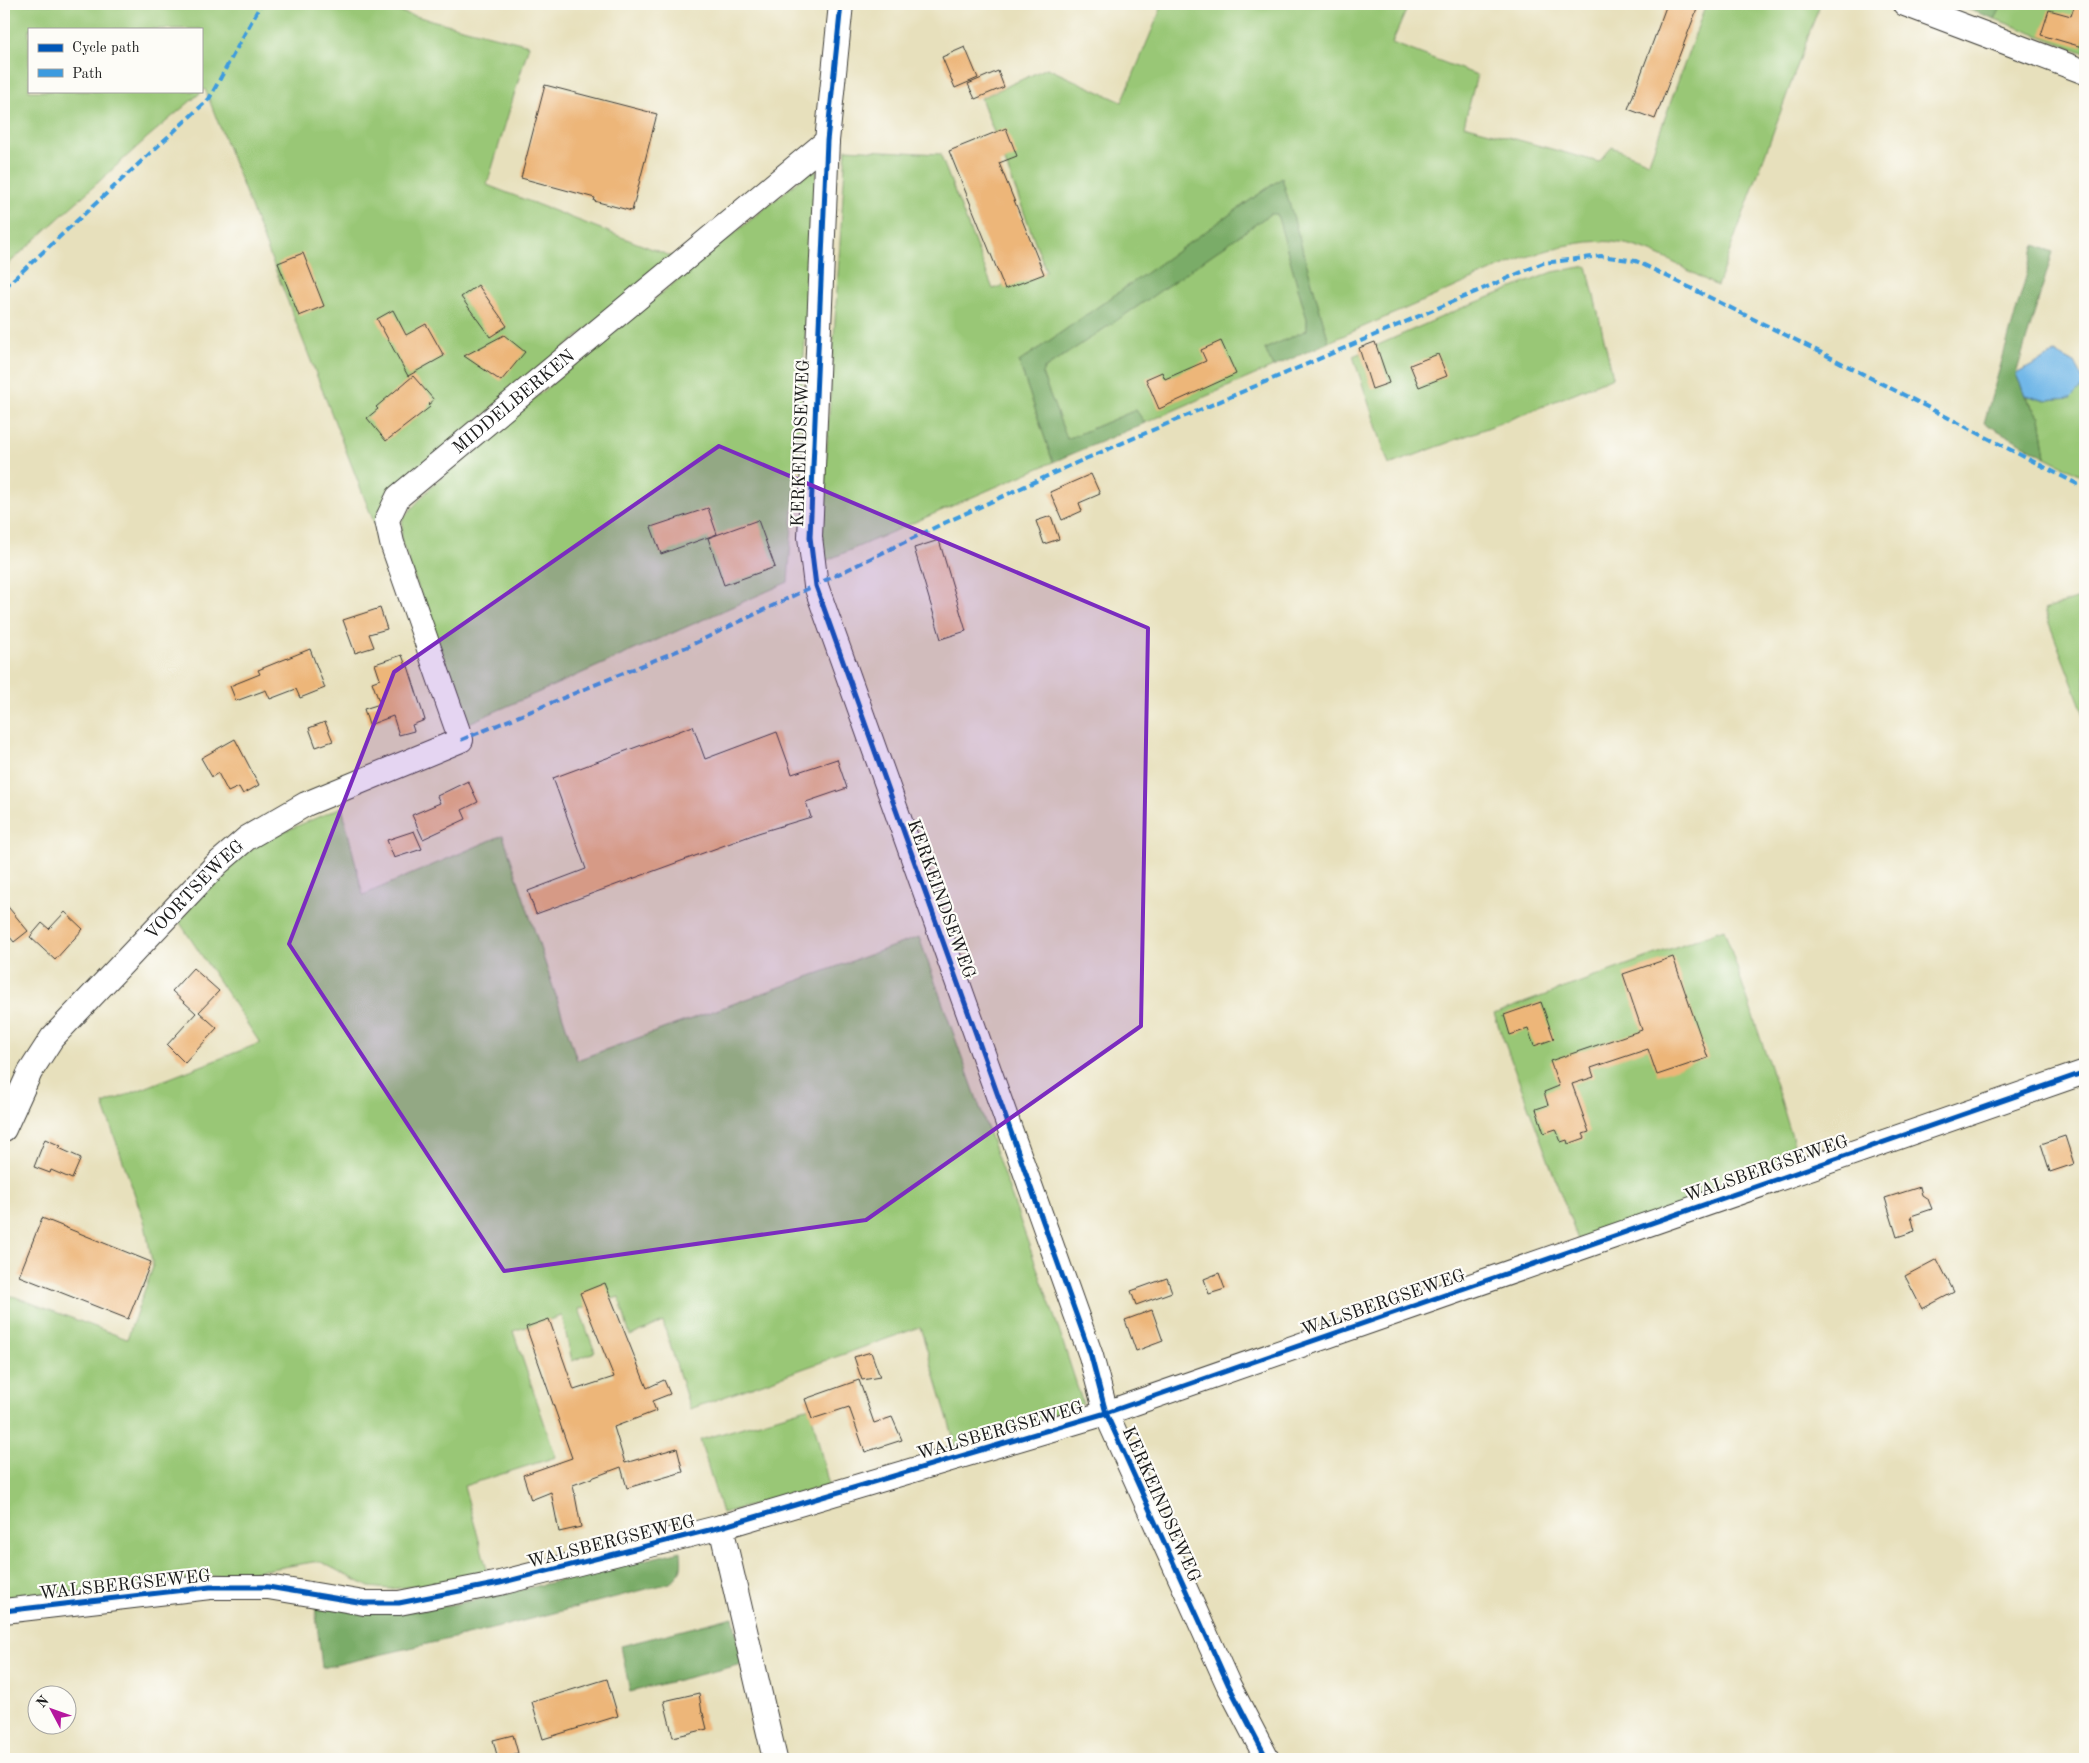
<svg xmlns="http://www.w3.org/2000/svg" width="2089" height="1763" font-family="'Old Standard TT',serif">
<rect width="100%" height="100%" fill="#fdfcf7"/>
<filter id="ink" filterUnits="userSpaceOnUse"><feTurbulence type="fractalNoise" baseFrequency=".02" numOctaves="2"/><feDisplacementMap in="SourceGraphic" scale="10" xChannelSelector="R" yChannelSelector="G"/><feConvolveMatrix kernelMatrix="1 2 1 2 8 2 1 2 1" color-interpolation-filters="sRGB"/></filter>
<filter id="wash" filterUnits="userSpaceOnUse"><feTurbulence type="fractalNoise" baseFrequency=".0096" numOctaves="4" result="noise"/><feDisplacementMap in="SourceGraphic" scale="20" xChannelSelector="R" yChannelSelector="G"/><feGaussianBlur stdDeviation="1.12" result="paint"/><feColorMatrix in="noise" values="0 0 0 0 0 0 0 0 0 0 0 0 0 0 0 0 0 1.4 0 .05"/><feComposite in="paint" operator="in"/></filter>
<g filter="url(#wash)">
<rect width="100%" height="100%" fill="#e7e0bc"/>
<g fill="#99c776" stroke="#5a7249" fill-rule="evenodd">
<path d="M4,4H368L529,45L487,185L673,257L478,420L380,538L205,89L148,137L4,268ZM29,29H201V91H29Z"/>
<path d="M1163,4H1409L1392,43L1477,75L1464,125L1599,162L1612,147L1649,162L1706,4H1820L1717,286C1686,270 1655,249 1620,243C1567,233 1492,271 1444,292C1405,309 1367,325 1329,342L1282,178L1019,362L1053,462L823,562L820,556L846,149L940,154L993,289L1046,271L981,98L1047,68L1122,102Z"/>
<polygon points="2003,4 2085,4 2085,53 1995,19"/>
<polygon points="817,171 788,582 469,723 466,718 401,540 403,518 434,484 556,380 809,172"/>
<polygon points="1277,213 1307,319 1307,330 1265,349 1273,367 1145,423 1136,410 1067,439 1042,374 1044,369 1147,300 1270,214"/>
<polygon points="1587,266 1613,377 1524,414 1389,465 1353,356 1462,308 1553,272"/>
<polygon points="2085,384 2085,477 2046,457 2040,417 2025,395 2042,400 2071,398"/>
<polygon points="2085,596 2085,717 2044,610"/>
<polygon points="342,807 363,895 503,835 577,1060 919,937 1056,1321 1083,1404 956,1446 920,1327 690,1409 663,1322 630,1336 619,1297 579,1309 595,1352 572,1361 562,1316 513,1331 556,1457 464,1486 488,1573 418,1586 390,1589 369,1587 319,1561 241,1574 205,1577 4,1605 4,1298 13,1296 127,1339 153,1267 145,1224 103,1104 260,1043 178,920 243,855 269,838"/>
<polygon points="1724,929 1779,1094 1800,1164 1578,1240 1494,1014"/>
<polygon points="810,1407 829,1486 722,1513 700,1440"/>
</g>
<g fill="#7aac67" stroke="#4b6442">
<polygon points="1953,4 2003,4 1995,19"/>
<polygon points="1282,178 1329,342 1273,367 1265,349 1307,330 1307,319 1277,214 1270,214 1147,300 1044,369 1042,374 1067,439 1136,410 1145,423 1053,462 1019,362"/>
<polygon points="2035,245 2053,252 2016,374 2026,398 2040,417 2046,457 1984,423"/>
<path d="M681,1551C682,1567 683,1572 670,1583L484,1631L322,1668L315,1606L389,1613L424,1610L496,1596Z"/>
<polygon points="733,1617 743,1664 630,1692 621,1646"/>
</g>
<polygon fill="#71b7e8" stroke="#466a82" points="2055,353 2074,363 2085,384 2071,398 2042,400 2025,395 2016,374"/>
<g id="blocks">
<g fill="#edb679">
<polygon points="1667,4 1699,4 1655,119 1628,109"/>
<polygon points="2075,4 2085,4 2085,35 2082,47 2041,35 2049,10 2071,16"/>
<polygon points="965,47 978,78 955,88 942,57"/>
<polygon points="998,71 1004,87 975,99 968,84"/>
<polygon points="545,85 657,114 632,211 594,201 595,198 521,178"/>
<polygon points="1006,128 1017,156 999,163 1044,274 1005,289 949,151"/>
<polygon points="303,253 324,306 299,316 278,263"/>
<polygon points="478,285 507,326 490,337 461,297"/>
<polygon points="393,310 406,335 426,324 444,356 408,376 377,319"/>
<polygon points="504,335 525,352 501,381 464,356"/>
<polygon points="1221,341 1236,374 1159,409 1146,379 1162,372 1165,379 1206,361 1201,350"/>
<polygon points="1375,342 1389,383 1372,389 1359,348"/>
<polygon points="1438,354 1447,376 1419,387 1410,365"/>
<polygon points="413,376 434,400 428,405 430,407 386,441 367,418 378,409 376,407"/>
<polygon points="1091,474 1100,494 1079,503 1082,511 1062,520 1050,492"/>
<polygon points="708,508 717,534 661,554 651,527"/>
<polygon points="1051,516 1059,539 1044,544 1036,521"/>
<polygon points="758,520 775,567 724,585 708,538"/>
<polygon points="939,540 966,631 941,639 914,548"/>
<polygon points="380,608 387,629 369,634 374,647 355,653 343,620"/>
<polygon points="310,649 325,688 300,698 296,689 270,699 266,690 236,701 230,686 260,674 258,670"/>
<polygon points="402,655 406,666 408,666 425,720 412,725 414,731 399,735 393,716 369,725 364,709 380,704 372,682 380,679 375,664"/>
<polygon points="325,722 333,741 316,747 309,728"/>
<polygon points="693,726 705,759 777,732 792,774 837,759 847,788 806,802 811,817 758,833 536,914 528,891 586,869 553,778"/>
<polygon points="235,739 259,785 243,794 239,787 228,792 218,773 212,777 201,758"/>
<polygon points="468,781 478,802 462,810 466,819 423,839 412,815 440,803 437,796"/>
<polygon points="414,831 422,849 394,858 387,840"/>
<polygon points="4,902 28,931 14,942 4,930"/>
<polygon points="65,912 83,929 55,960 30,937 42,923 49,929"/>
<polygon points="1673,957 1708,1058 1657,1075 1648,1049 1591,1068 1594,1077 1572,1084 1589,1132 1583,1134 1585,1138 1568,1144 1567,1140 1561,1142 1556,1129 1544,1133 1536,1109 1548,1105 1544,1092 1559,1086 1550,1061 1642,1030 1623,974"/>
<polygon points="193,968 219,991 199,1012 217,1028 185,1063 167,1045 196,1013 172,991"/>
<polygon points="1541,1002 1554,1039 1534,1046 1528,1029 1510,1035 1504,1015"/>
<polygon points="2065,1136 2074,1164 2050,1172 2041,1144"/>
<polygon points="45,1139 61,1146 59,1148 81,1158 72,1179 51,1170 50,1173 34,1167"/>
<polygon points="1920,1187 1922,1195 1928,1199 1932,1209 1911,1216 1915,1231 1897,1237 1885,1198"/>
<polygon points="42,1218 151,1262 128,1319 19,1276"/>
<polygon points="1937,1259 1954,1292 1922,1309 1905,1276"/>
<polygon points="1219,1273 1225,1289 1209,1294 1204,1279"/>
<polygon points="1167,1278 1172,1292 1136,1305 1131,1291"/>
<polygon points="605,1283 647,1388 664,1380 670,1394 652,1401 656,1411 614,1427 625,1463 677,1448 683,1472 627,1488 621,1467 573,1485 581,1527 559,1532 551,1492 531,1500 523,1475 572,1458 526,1327 549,1319 574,1390 614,1377 580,1293"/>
<polygon points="1152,1310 1163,1341 1136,1351 1125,1320"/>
<polygon points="871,1352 880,1377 862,1380 854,1357"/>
<polygon points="859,1380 874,1423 892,1417 902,1440 865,1452 849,1407 812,1419 805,1399"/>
<polygon points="607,1679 618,1716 543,1739 532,1702"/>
<polygon points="699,1693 702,1713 703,1713 707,1729 673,1737 664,1701"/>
<polygon points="513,1735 518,1753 498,1759 493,1740"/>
</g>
</g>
</g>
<g filter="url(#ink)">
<use href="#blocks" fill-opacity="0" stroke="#3a3934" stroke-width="1"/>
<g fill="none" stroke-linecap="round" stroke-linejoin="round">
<defs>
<g id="minor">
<polyline points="841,4 827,141 810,537 816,586 1091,1356 1106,1413 1228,1684 1267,1759"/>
<polyline points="1905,4 2085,72"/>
<path id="s1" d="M4,1129L30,1072L52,1038L217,864L247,838L306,804L461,740L392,543L387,520L398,497L827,141"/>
<polyline points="721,1527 775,1759"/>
<polyline points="4,1611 210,1587 268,1587 364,1603 399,1603 500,1583 721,1527 1106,1413 2085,1072"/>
</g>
</defs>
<use href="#minor" stroke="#3a3934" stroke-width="26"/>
<use href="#minor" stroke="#fff" stroke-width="24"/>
<g stroke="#3c9bdf" stroke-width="4" stroke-dasharray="8 4" stroke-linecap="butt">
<polyline points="4,288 209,99 261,4"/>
<polyline points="461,740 689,646 940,525 1078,462 1543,263 1601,256 1636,261 1824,354 2085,488"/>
</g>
<defs>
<g id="cycleway">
<polyline points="841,4 827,141 810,537 816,586 1091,1356 1106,1413 1228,1684 1267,1759"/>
<polyline points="4,1611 210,1587 268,1587 364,1603 399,1603 500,1583 721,1527 1106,1413 2085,1072"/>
</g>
</defs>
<use href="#cycleway" stroke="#fdfcf7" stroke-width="8"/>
<use href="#cycleway" stroke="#0057b8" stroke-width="5"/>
</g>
</g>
<path fill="#7b2cbf" fill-opacity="0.2" stroke="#7b2cbf" stroke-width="4" stroke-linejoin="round" d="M719,446L1148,628L1141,1026L866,1220L504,1271L289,944L394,672Z"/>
<g text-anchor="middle" stroke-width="4.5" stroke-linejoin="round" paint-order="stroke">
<g font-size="18" fill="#1c1c1c" stroke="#fdfcf7">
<text dy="6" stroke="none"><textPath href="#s1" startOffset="1026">MIDDELBERKEN</textPath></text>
<text transform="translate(800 443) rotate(-88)" y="6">KERKEINDSEWEG</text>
<text dy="6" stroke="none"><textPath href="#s1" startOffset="309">VOORTSEWEG</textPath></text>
<text transform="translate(942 899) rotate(70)" y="6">KERKEINDSEWEG</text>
<text transform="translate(1766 1168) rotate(-19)" y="6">WALSBERGSEWEG</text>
<text transform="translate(1383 1302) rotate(-19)" y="6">WALSBERGSEWEG</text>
<text transform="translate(1000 1430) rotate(-16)" y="6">WALSBERGSEWEG</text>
<text transform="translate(1162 1504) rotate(66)" y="6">KERKEINDSEWEG</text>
<text transform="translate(611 1541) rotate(-14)" y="6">WALSBERGSEWEG</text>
<text transform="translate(125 1584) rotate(-6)" y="6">WALSBERGSEWEG</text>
</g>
</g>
<rect width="2089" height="1763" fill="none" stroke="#fdfcf7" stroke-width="20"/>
<rect x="28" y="28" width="175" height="65" fill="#fdfcf7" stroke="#a3a29f"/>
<rect x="38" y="44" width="25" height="8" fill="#0057b8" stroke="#a3a29f"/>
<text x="72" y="52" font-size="15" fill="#1c1c1c">Cycle path</text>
<rect x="38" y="69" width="25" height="8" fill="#3c9bdf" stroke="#a3a29f"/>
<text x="72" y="78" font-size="15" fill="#1c1c1c">Path</text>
<g transform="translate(52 1710) rotate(311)"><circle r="24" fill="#fdfcf7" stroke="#a3a29f"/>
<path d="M0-4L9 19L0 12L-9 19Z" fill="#b5179e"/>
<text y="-8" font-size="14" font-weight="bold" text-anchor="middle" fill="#1c1c1c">N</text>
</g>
</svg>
